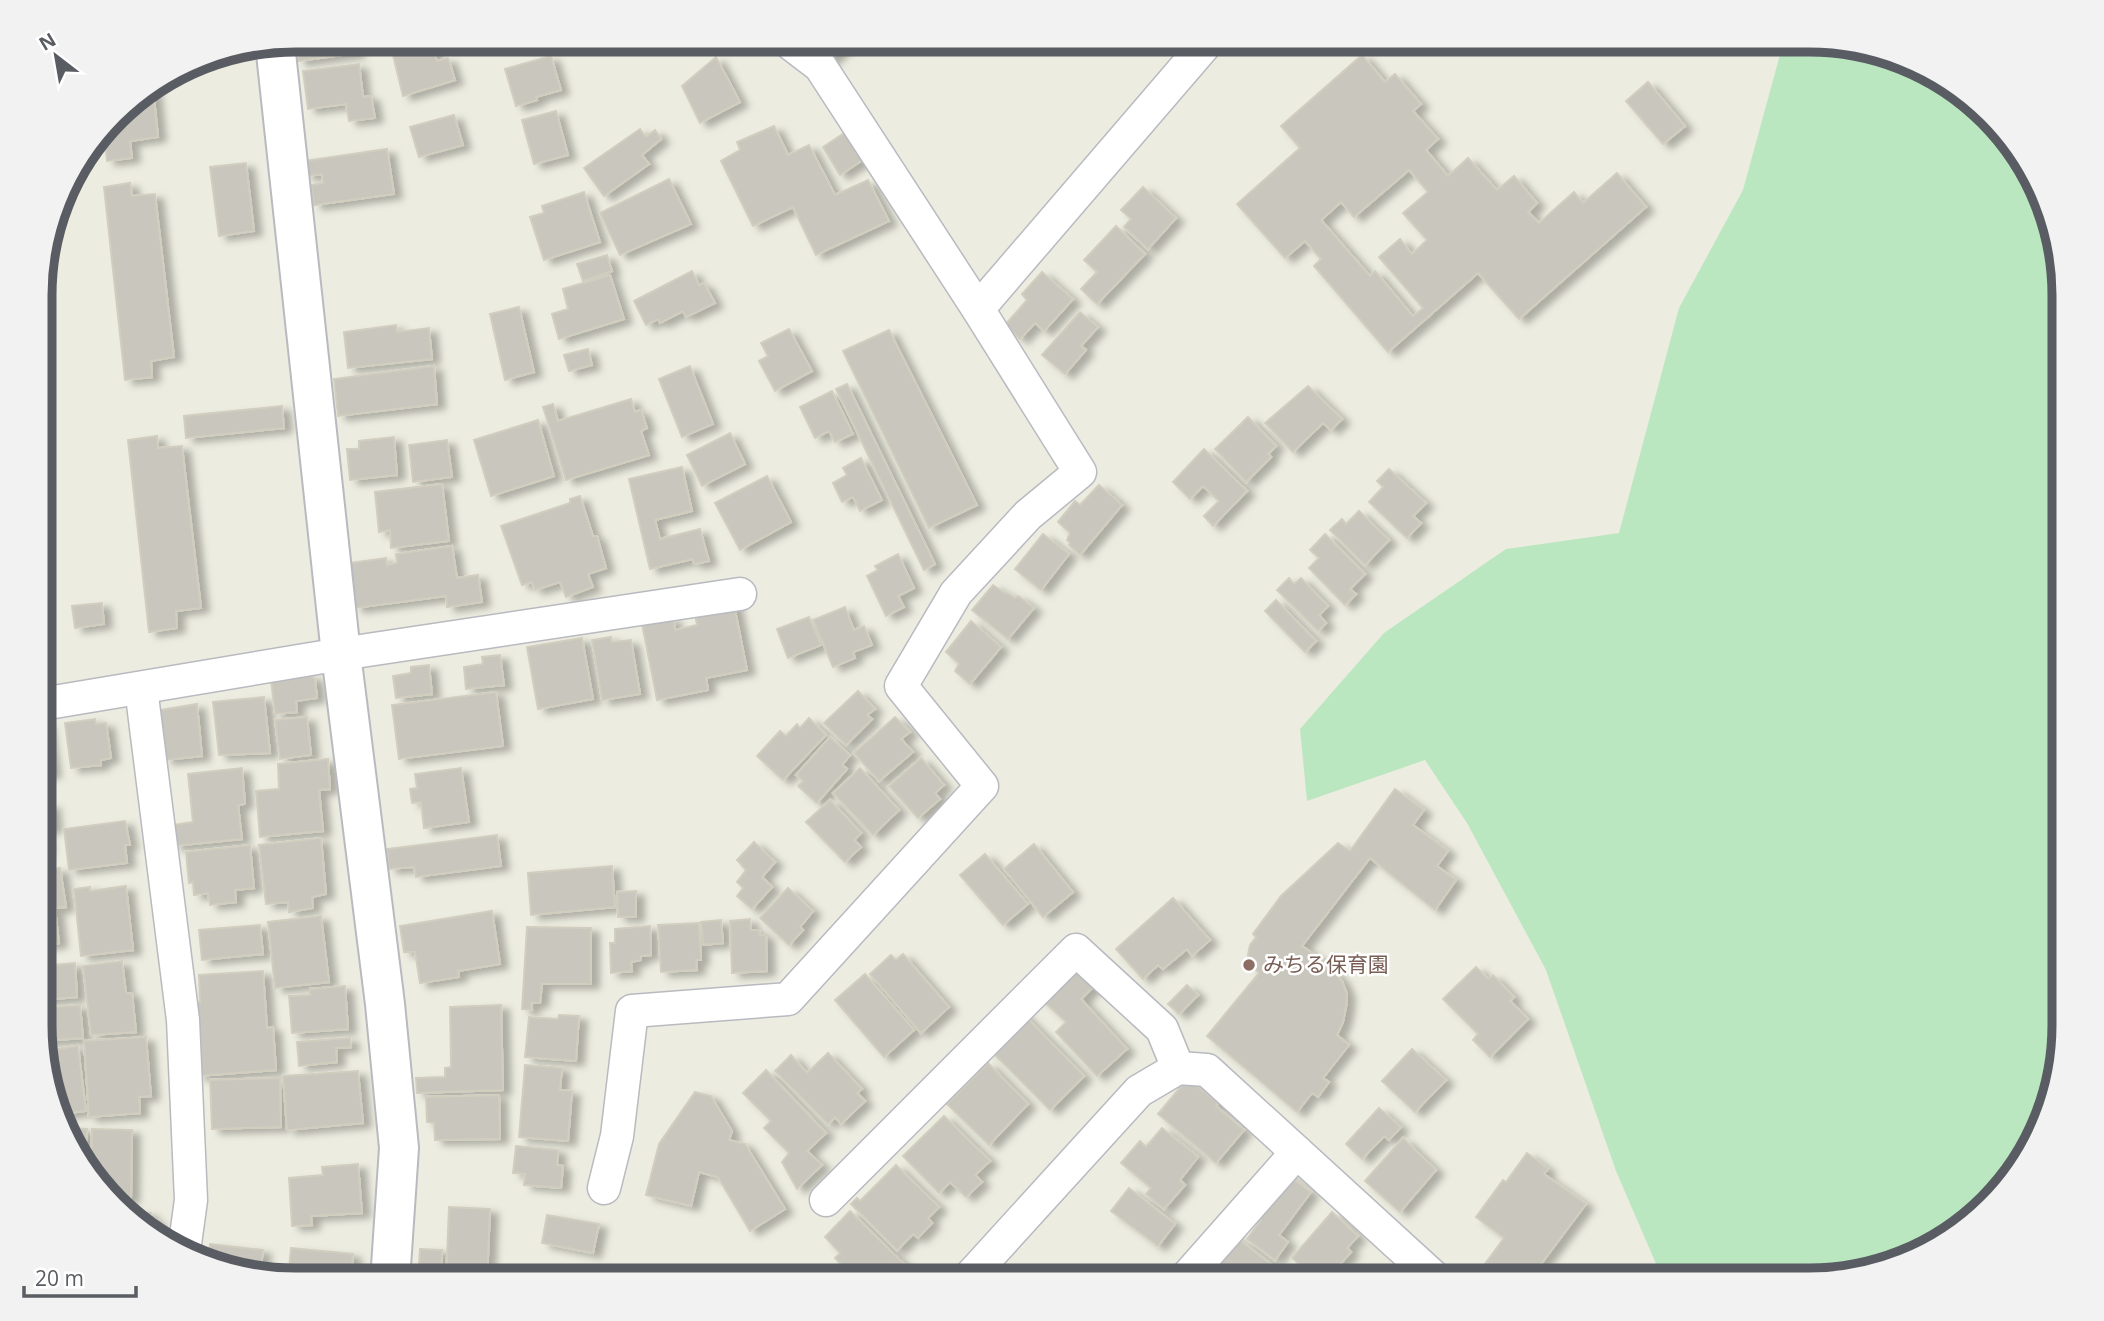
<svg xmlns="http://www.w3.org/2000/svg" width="2104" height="1321" font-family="'Open Sans','Noto Sans JP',sans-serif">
<defs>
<filter id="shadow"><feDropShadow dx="8" dy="4.5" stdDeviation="3.5" flood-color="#0004"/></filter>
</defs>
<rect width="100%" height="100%" fill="#edece0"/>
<polygon fill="#bbe7c0" points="1784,40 1809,40 1875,49 1950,83 2029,168 2063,279 2063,1042 2021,1167 1936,1247 1825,1280 1663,1280 1616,1171 1546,970 1467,823 1425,760 1307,801 1300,729 1384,633 1506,549 1619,533 1679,308 1743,190"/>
<g fill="#c8c6bd" stroke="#d2cebf" stroke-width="2" fill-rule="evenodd" filter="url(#shadow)">
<polygon points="337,40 355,40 357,53 298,61 296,46"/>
<polygon points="385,40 404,40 386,45"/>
<polygon points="809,40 851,40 828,62"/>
<polygon points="431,43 437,61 448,58 455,80 403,96 393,55"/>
<path d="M1362,55L1385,82L1395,74L1421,104L1413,111L1438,139L1426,150L1448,176L1468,158L1497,190L1514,176L1537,203L1528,212L1539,223L1574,192L1583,203L1617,173L1646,207L1519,319L1478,273L1388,352L1314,266L1321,259L1305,241L1285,258L1237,204L1300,148L1281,126ZM1409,170L1428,192L1403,213L1427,240L1412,254L1400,239L1379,257L1423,308L1413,316L1375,271L1370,276L1321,220L1341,202L1354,217Z"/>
<polygon points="551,56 561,90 536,97 537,100 516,106 505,69"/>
<polygon points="716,57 740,102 700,123 682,86"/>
<polygon points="359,64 363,97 371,96 375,118 349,121 346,104 308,109 303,71"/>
<polygon points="1648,82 1685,126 1663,144 1626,101"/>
<polygon points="153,88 158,137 130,141 132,158 107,161 104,134 127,104"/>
<polygon points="556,111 568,155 534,164 522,120"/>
<polygon points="454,115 463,145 419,157 410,127"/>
<polygon points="774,126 788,155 809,145 835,195 868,180 889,221 816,255 793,207 753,226 721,161 740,150 737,142"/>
<polygon points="640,129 646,137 655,130 661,139 642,155 649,164 604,196 584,168"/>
<polygon points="846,132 864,159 840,175 823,147"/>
<polygon points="387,149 394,194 314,205 311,185 323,183 322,174 306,176 304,161"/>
<polygon points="246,163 254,231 219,236 210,167"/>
<polygon points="669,179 691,224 620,255 600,213"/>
<polygon points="130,183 132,196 155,194 174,357 151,361 152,377 125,380 104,187"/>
<polygon points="1143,187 1176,218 1148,249 1124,227 1131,219 1121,210"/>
<polygon points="584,192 600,242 544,260 530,217 544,213 542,206"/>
<polygon points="1116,226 1145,254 1097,304 1081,289 1097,272 1084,260"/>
<polygon points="607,255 612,271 583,281 577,264"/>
<polygon points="692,271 699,285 704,283 715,303 686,317 683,311 660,323 658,319 646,325 634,301"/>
<polygon points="1042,272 1073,299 1044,331 1035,323 1020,339 1005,325 1027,300 1022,294"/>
<polygon points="610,275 624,319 559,339 552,314 568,309 563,289"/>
<polygon points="519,307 534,372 505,380 490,314"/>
<polygon points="1080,312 1098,327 1081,346 1086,350 1065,374 1042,355"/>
<polygon points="396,325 397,332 429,328 432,359 348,368 344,332"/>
<polygon points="789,329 812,371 775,391 759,361 768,356 761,343"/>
<polygon points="889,330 977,505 929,528 843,351"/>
<polygon points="588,349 592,365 569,371 564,355"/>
<polygon points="434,366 437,404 338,416 334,379"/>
<polygon points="690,366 713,424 682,437 659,379"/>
<polygon points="847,384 935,564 924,570 836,389"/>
<polygon points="1308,386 1342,419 1331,430 1323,423 1293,452 1265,423"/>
<polygon points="832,391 853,434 835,442 829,431 815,438 800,407"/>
<polygon points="631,399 635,412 641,410 647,428 641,431 649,455 566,480 543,407 553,404 558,421"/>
<polygon points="282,406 284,428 186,438 184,416"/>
<polygon points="1248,417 1276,446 1268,454 1271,457 1246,482 1215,449"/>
<polygon points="538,420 554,476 491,496 474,440"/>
<polygon points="730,433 745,464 702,486 687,455"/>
<polygon points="157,436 158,448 182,446 201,608 176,611 177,628 149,632 128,440"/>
<polygon points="394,437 397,475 350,480 347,449 359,449 359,441"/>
<polygon points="447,440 452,477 413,482 409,445"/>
<polygon points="1204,449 1247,491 1213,526 1204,516 1219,501 1203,486 1190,499 1173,482"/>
<polygon points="861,458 882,500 860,511 853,497 842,502 833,483 847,475 843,468"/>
<polygon points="682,467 692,511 655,520 660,539 700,529 709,561 694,564 693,559 650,569 629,479"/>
<polygon points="1389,469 1426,503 1413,516 1421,523 1407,538 1369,502 1383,487 1377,481"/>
<polygon points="767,476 791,522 740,550 715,503"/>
<polygon points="442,484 449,541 391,548 390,530 379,532 375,492"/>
<polygon points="1099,485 1122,505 1080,555 1069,545 1070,543 1067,540 1070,533 1058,522 1075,501 1080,505"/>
<polygon points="580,496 593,536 597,536 606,568 588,574 593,587 566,597 560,582 535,590 532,582 522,585 501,526 570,503 570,499"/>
<polygon points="1359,511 1389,540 1365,565 1330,530 1342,519 1346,524"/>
<polygon points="1043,534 1069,554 1041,590 1015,569"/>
<polygon points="1325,534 1365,574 1350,589 1356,594 1345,605 1309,568 1319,558 1310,550"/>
<polygon points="452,546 457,578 478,575 482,602 447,607 446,596 355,608 349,563 386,558 387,565 397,563 396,554"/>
<polygon points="898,554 914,588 898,596 904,607 886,616 867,576 878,570 875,566"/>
<polygon points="1289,578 1294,584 1301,578 1328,606 1319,615 1326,623 1318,631 1277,590"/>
<polygon points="993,585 1006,594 1007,593 1015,598 1018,596 1034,608 1008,639 972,610"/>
<polygon points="733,600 747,670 706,678 708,690 657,700 642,624 673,618 675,630 697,625 694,608"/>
<polygon points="1276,600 1316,641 1305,652 1265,611"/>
<polygon points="102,603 104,624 75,628 72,606"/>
<polygon points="845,607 854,630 864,626 872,645 853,652 855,658 833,667 813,620"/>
<polygon points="809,617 821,645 788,658 777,629"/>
<polygon points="971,621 1001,647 970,684 955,671 959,664 946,652"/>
<polygon points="611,637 612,642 631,640 640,694 602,700 592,640"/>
<polygon points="582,638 593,699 538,709 527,647"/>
<polygon points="500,655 504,685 466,689 464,667 483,664 482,657"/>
<polygon points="429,665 432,694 396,698 393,676 411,673 411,667"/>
<polygon points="310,675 315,679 317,698 296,701 297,712 275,714 271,680"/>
<polygon points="858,691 875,709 867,715 872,719 846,745 824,723"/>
<polygon points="496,692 503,746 399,759 392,705"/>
<polygon points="264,697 270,753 219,755 213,702"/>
<polygon points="197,704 202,756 165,760 160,710"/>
<polygon points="307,717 311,755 280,759 275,720"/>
<polygon points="895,717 910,732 901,739 913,752 879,781 854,753"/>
<polygon points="809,718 826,735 783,780 757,756 780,731 786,736 797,724 800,728"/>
<polygon points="95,719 96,724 106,723 111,758 101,760 101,765 71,768 65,723"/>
<polygon points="42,723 46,723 53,773 42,775"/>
<polygon points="830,737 850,755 842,765 847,769 817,803 798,786 803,781 796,775"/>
<polygon points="921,758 944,785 935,793 940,799 918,818 889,786"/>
<polygon points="328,759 330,789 319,790 323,831 260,837 256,791 279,789 278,764"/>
<polygon points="242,768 245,804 238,805 242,839 174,846 172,825 193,822 188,774"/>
<polygon points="461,768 469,822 424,828 421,802 412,803 410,789 417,788 415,774"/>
<polygon points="860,768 899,810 873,835 833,793"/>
<polygon points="1395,789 1424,810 1413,825 1448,851 1437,866 1456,880 1435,910 1370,858 1302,946 1325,962 1342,981 1347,994 1346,1007 1343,1022 1337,1035 1349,1045 1323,1078 1329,1082 1318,1097 1312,1093 1297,1112 1207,1036 1259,973 1251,965 1248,955 1250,945 1256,937 1253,934 1281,896 1338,843 1350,851"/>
<polygon points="830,800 861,833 854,840 861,847 845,862 806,822"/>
<polygon points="52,804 54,828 44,829 46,850 42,851 42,805"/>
<polygon points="125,821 130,845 125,845 127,863 69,870 64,829"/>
<polygon points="497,835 501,866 416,877 414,867 389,869 387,849"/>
<polygon points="321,838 326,894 312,897 313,908 289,912 288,902 266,904 259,845"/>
<polygon points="754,842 775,862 762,877 772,887 752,909 737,896 743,888 737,882 746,870 737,860"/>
<polygon points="1034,844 1073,892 1043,917 1004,869"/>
<polygon points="250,845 254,888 235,890 236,902 210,905 208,893 194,895 193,882 189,883 186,852"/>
<polygon points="985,854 1028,904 1003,925 960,875"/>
<polygon points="612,866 615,907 531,915 528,873"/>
<polygon points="60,868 66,907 55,908 59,943 42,945 42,871"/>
<polygon points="126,886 133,950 81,956 74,889 90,887 90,891"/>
<polygon points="788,888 813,911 800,927 803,930 789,945 760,918"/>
<polygon points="636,891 636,917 618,917 617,892"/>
<polygon points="1173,898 1210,940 1192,956 1187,949 1163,969 1158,965 1143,979 1116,949"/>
<polygon points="492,911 500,964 458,971 459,977 420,983 415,952 404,952 400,926"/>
<polygon points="321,916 329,982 275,988 268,922"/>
<polygon points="750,919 751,930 759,930 760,935 766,935 767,971 732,973 730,921"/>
<polygon points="721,920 723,943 703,945 701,922"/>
<polygon points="699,923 701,960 696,960 697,970 661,972 658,925"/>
<polygon points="260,925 263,954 202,960 199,930"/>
<polygon points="650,926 651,955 641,956 641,960 631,962 632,971 611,973 610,943 615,943 615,929"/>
<polygon points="527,927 591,928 591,984 542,984 540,1003 531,1003 532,1010 522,1009"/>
<polygon points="903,954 949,1007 921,1033 870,974 891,955 896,960"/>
<polygon points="1077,957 1101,979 1081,999 1127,1049 1097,1076 1056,1032 1066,1022 1039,997"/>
<polygon points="122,961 126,993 132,993 136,1032 91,1035 83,966"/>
<polygon points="75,963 77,997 42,1000 42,966"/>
<polygon points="1476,967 1488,979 1493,975 1514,997 1510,1001 1528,1019 1490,1057 1473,1040 1478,1034 1443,999"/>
<polygon points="263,971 267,1028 273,1027 276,1070 198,1076 193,1003 200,1002 199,975"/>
<polygon points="865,974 914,1030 884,1057 835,1000"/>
<polygon points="1187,985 1198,995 1179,1014 1168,1004"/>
<polygon points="345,986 348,1029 292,1033 289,996 310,995 310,989"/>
<polygon points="80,1005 83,1038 42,1041 42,1008"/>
<polygon points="501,1005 503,1090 417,1093 416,1078 445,1077 445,1068 451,1067 450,1007"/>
<polygon points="1021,1012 1084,1076 1050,1110 986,1046"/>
<polygon points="559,1015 579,1016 576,1061 525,1057 529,1017 558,1019"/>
<polygon points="146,1037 151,1096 139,1097 140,1113 89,1117 84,1041"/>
<polygon points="350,1038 351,1047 336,1048 337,1062 299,1066 297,1042"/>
<polygon points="78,1046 86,1111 63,1114 57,1090 54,1090 42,1058 42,1051"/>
<polygon points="1412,1049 1446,1080 1415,1112 1382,1081"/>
<polygon points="828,1053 862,1089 857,1093 865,1101 841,1124 835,1117 828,1124 775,1071 791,1055 807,1073"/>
<polygon points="988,1063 1028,1104 989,1145 947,1104"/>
<polygon points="525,1065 562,1068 560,1090 572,1091 568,1141 519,1137"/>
<polygon points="766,1070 826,1133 807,1151 822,1165 797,1189 782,1162 789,1153 764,1128 771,1121 743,1093"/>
<polygon points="358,1071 363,1123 287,1130 283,1076"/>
<polygon points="280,1078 281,1127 212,1129 210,1080"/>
<polygon points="1188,1078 1218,1103 1216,1106 1244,1130 1216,1163 1158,1114"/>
<polygon points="695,1092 711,1096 732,1131 729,1140 745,1144 785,1209 750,1231 718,1177 699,1172 691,1206 646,1195 659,1144"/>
<polygon points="499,1095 500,1139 435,1140 434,1123 427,1122 426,1097"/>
<polygon points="1379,1108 1401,1127 1389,1140 1384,1136 1362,1159 1346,1144"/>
<polygon points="944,1116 990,1161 975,1175 982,1182 966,1197 950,1182 939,1193 903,1156"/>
<polygon points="68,1128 87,1129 84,1168 83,1167"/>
<polygon points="1162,1128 1198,1157 1180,1180 1185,1185 1164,1209 1146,1194 1151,1188 1121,1163 1140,1141 1146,1147"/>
<polygon points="92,1129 132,1130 131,1199 114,1198 91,1175"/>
<polygon points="1403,1138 1436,1170 1400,1212 1365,1181"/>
<polygon points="516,1146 558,1150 557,1165 563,1166 561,1188 524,1185 525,1174 513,1173"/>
<polygon points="1527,1153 1548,1169 1544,1174 1586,1204 1529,1280 1491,1280 1479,1272 1504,1238 1476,1217 1503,1180 1506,1182"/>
<polygon points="358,1164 362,1213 311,1216 312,1225 292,1226 289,1178 323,1175 322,1167"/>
<polygon points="896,1165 939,1207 928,1218 932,1223 918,1238 913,1234 897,1250 851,1204 857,1198 860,1201"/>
<polygon points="1282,1171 1311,1192 1279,1235 1288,1242 1275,1260 1247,1239 1261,1220 1251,1212"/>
<polygon points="1129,1188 1175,1224 1158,1246 1111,1211"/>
<polygon points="449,1207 490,1209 487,1281 446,1281"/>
<polygon points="126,1210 151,1213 150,1219 158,1220 156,1239"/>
<polygon points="850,1211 907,1267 894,1281 858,1281 835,1258 840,1253 825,1237"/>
<polygon points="1332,1212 1358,1236 1347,1248 1351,1252 1326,1280 1318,1280 1292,1258"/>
<polygon points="547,1215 599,1224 593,1253 542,1243"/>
<polygon points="1232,1234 1273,1266 1261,1280 1243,1280 1214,1258"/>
<polygon points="210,1244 263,1250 260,1276 229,1272 208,1263"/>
<polygon points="291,1248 353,1254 351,1281 288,1280"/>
<polygon points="420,1249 442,1250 441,1280 418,1279"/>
<polygon points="1278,1271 1288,1280 1270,1280"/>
<polygon points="1225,1272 1233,1280 1217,1280"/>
</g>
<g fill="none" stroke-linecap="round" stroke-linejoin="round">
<defs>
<g id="minor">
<polyline points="786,40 820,66 978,309"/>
<polyline points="141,688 183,1020 191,1200 184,1251"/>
<polyline points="42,704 341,654 740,594"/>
<polyline points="604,1188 617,1136 632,1011 788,999 982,786 901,686 956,593 1028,515 1080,472 978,309 1209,40"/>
<polyline points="826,1200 1076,950 1162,1029 1178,1068"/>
<polyline points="1184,1280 1297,1152"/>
<polyline points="966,1281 1139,1091 1178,1068 1207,1070 1437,1280"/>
</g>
<polyline id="tertiary" points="275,44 341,654 385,1004 399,1148 390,1281"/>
</defs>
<use href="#minor" stroke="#b8bac0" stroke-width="35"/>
<use href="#tertiary" stroke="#b8bac0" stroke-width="42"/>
<use href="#minor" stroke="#fff" stroke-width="32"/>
<use href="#tertiary" stroke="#fff" stroke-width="38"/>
</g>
<circle fill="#8d6e63" stroke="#fff" stroke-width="2.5" cx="1249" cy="965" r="7"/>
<g text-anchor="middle" stroke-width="5" stroke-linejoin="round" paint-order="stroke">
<g font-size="21" fill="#785e54" stroke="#fff" text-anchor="start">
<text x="1263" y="972">みちる保育園</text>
</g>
</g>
<path d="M0 0H2104V1321H0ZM295 52H1809A243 243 0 0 1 2052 295V1025A243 243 0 0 1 1809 1268H295A243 243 0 0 1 52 1025V295A243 243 0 0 1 295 52Z" fill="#f2f2f2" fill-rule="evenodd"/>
<path fill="none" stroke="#595c62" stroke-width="9" d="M295 52H1809A243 243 0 0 1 2052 295V1025A243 243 0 0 1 1809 1268H295A243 243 0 0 1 52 1025V295A243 243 0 0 1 295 52Z"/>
<g transform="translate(56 56) rotate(329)" stroke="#ffffff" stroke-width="5" paint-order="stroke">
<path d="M0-5L12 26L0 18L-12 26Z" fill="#595c62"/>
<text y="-10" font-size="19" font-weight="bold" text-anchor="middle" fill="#595c62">N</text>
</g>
<path d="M24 1286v10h112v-10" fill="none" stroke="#595c62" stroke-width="3.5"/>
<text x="35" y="1286" font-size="21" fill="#595c62" stroke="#ffffff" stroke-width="5" paint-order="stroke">20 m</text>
</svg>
